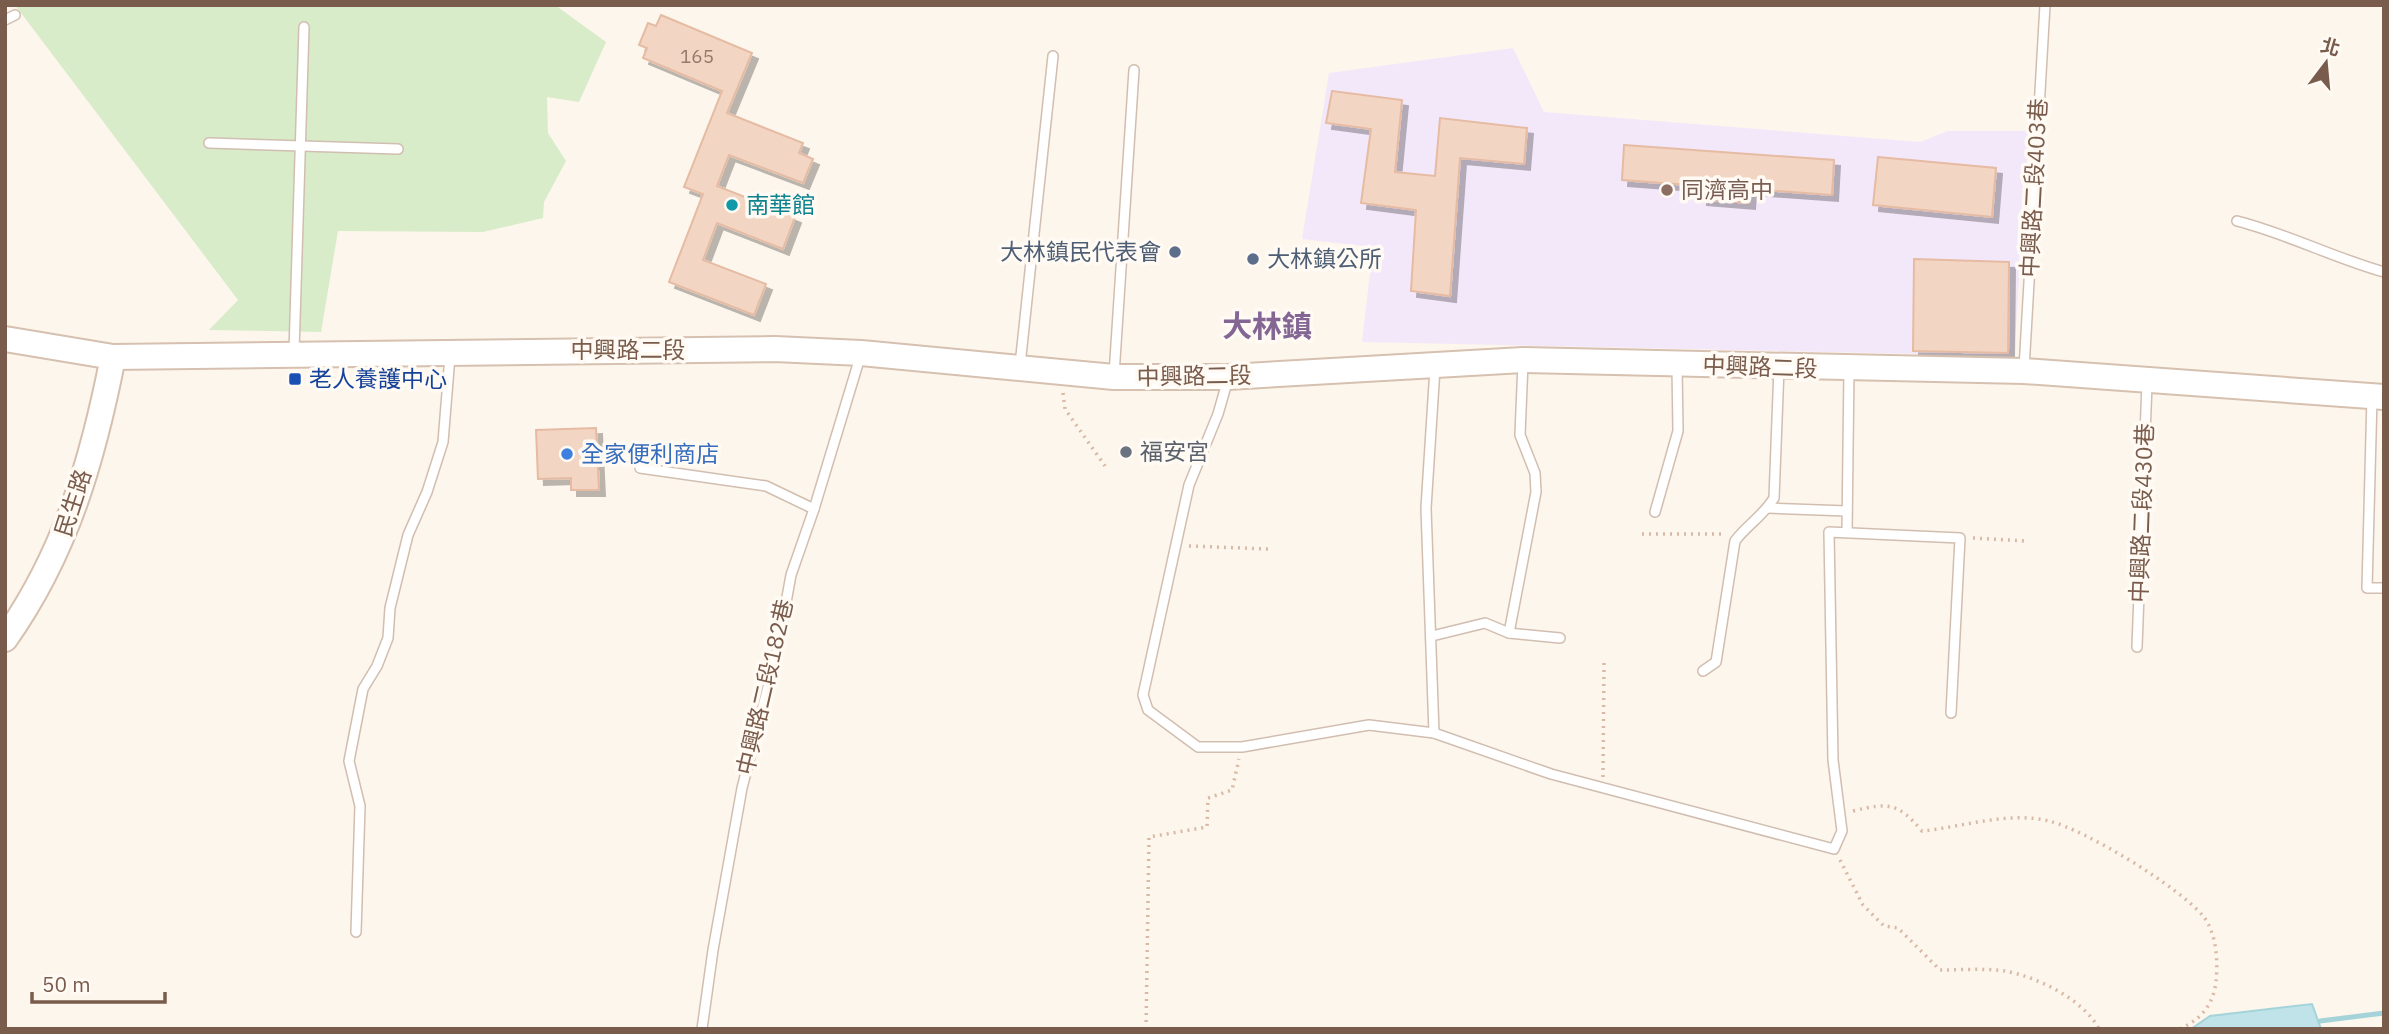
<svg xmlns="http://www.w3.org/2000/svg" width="2389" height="1034" font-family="'IBM Plex Sans','Noto Sans TC',sans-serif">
<defs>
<filter id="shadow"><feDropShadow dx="6" dy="6" stdDeviation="0" flood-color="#0004"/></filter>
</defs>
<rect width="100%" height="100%" fill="#fdf6ec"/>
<polygon fill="#f3e8fa" points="1513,48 1544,112 1920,142 1948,131 2029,131 2014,356 1362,342 1373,247 1302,239 1329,73"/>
<polygon fill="#d8ecc9" points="15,5 555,5 606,42 579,102 547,97 548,133 566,161 544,202 543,218 483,232 338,231 321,332 209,330 238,300"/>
<polygon fill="#bfe3e8" stroke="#a5d3da" stroke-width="2" points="2312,1004 2321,1029 2191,1029 2210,1016"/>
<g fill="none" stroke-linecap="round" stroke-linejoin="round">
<polyline stroke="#a5d3da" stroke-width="5" points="2320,1021 2384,1013"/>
</g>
<g fill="#f3d5c3" stroke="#e6bba3" stroke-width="2" filter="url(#shadow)">
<polygon points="661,15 752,53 727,113 803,143 799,153 813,159 803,183 729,155 717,186 795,217 783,249 717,223 703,260 766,284 754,315 669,282 703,194 684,187 722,91 643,58 647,48 639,45 648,23 656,26"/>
<polygon points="1332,91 1402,100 1395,172 1435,176 1440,118 1527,128 1524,164 1460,158 1450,296 1411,291 1416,210 1361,203 1371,129 1326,123"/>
<polygon points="1624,145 1834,160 1832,195 1750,189 1749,203 1701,199 1702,186 1622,180"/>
<polygon points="1878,157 1996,168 1992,217 1873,205"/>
<polygon points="1914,259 2009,262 2008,353 1913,351"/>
<polygon points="596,428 599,490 571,490 571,478 538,479 536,430"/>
</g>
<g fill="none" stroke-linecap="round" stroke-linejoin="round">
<defs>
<g id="lane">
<polyline points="5,20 15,15"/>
<polyline points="209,143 398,149"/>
<path d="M2237,221C2288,234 2334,258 2384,272"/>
<polyline points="294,352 304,27"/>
<polyline points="1523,362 1520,435 1535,473 1536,492 1509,633 1560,638"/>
<polyline points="1020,365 1053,56"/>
<polyline points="2024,369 2045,5"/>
<polyline points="1114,375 1134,70"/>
<polyline points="1228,379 1218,414 1189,485 1143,695 1148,710 1198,747 1242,747 1369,725 1434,733 1551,774 1834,849 1842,831 1833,760 1829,532 1960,538 1951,713"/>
<polyline points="2372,397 2367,588 2384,588"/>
<polyline points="640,468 766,486 814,509"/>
<polyline points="1768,508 1847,511"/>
<polyline points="1655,512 1678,431 1677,367"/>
<polyline points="1847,532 1849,369"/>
<polyline points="1432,636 1485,623 1509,633"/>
<polyline points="2137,647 2147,383"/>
<path d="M1703,671L1716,662L1735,541C1747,525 1763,516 1774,498L1779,368"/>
<polyline points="1434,733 1426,508 1435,368"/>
<polyline points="356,932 360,806 349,761 363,689 377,666 388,638 390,608 408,535 427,492 443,442 450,356"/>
<polyline points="702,1029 713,950 742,788 777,652 791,575 814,509 861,354"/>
</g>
<g id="secondary">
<polyline points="5,339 113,357 775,349 861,353 1114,377 1228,377 1523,360 2024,371 2384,397"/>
<path d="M5,639C66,553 93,459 113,357"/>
</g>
</defs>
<use href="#lane" stroke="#d1beb0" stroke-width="12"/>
<use href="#secondary" stroke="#d6c0b0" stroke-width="28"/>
<g stroke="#d9b8a5" stroke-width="3.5" stroke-dasharray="2 5" stroke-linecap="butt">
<polyline points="1063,393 1065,409 1105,466"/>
<polyline points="1642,534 1724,534"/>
<polyline points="1973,538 2026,541"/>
<polyline points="1189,546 1268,549"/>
<polyline points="1603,777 1604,663"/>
<path d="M1853,811C1889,802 1898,803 1922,831C1962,827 2009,811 2049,821C2086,830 2179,887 2203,916C2217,933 2218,962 2216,982C2213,1005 2201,1020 2179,1029"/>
<path d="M1840,860L1863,905L1884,926L1898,928L1940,970C1961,970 1984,968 2005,971C2038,977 2084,1000 2099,1029"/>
<polyline points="1146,1029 1149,837 1207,827 1208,798 1232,790 1239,759"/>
</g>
<use href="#lane" stroke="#fff" stroke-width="9"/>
<use href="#secondary" stroke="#fff" stroke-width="24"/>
</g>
<circle fill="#8d6e63" stroke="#fffaf3" stroke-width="2.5" cx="1667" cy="190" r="7"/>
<circle fill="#0f9aa8" stroke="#fffaf3" stroke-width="2.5" cx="732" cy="205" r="7"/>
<g fill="#5c6f8a" stroke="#fffaf3" stroke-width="2.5">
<circle cx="1175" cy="252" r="7"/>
<circle cx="1253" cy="259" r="7"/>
</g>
<rect fill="#1a4fb4" stroke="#fffaf3" stroke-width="2.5" x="288" y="372" width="14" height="14" rx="3.5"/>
<circle fill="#6b7280" stroke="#fffaf3" stroke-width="2.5" cx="1126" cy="452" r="7"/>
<circle fill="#3f7fe0" stroke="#fffaf3" stroke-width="2.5" cx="567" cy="454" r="7"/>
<g text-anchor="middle" stroke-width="7" stroke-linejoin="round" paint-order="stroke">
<g font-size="19" fill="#987a6a">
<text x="697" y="63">165</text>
</g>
<g font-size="23" fill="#7a5c4d" stroke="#fffaf3">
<text transform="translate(2034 188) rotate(-87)" y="8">中興路二段403巷</text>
<text x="628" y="358">中興路二段</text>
<text transform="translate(1760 367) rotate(2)" y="8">中興路二段</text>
<text transform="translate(1194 376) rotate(-1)" y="8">中興路二段</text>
<text transform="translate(73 503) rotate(-72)" y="8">民生路</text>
<text transform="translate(2142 513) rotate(-88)" y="8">中興路二段430巷</text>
<text transform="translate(765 687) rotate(-77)" y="8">中興路二段182巷</text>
</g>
<g font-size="23" fill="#785e54" stroke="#fffaf3" text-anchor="start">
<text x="1681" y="198">同濟高中</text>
</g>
<g font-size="23" fill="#0d838f" stroke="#fffaf3" text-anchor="start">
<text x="746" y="213">南華館</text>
</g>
<g font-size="23" fill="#4e5e75" stroke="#fffaf3" text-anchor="end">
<text x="1161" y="260">大林鎮民代表會</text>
<text x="1267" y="267" text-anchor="start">大林鎮公所</text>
</g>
<g font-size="23" fill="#164399" stroke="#fffaf3" text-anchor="start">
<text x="309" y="387">老人養護中心</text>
</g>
<g font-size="23" fill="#5b616d" stroke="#fffaf3" text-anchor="start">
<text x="1140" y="460">福安宮</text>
</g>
<g font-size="23" fill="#366cbe" stroke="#fffaf3" text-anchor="start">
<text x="581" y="462">全家便利商店</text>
</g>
<g font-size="30" font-weight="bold" fill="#846695" stroke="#fffaf3">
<text x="1267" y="337">大林鎮</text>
</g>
</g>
<rect width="2389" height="1034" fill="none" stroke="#7a5c4d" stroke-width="14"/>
<g transform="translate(2326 63) rotate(16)" stroke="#fffaf3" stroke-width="5" paint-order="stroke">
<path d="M0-5L12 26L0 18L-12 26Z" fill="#7a5c4d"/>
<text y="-10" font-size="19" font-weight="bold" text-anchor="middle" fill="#7a5c4d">北</text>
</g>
<path d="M32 992v10h133v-10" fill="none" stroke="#7a5c4d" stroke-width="3.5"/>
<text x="42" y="992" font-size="21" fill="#7a5c4d" stroke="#fffaf3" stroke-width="5" paint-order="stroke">50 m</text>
</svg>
